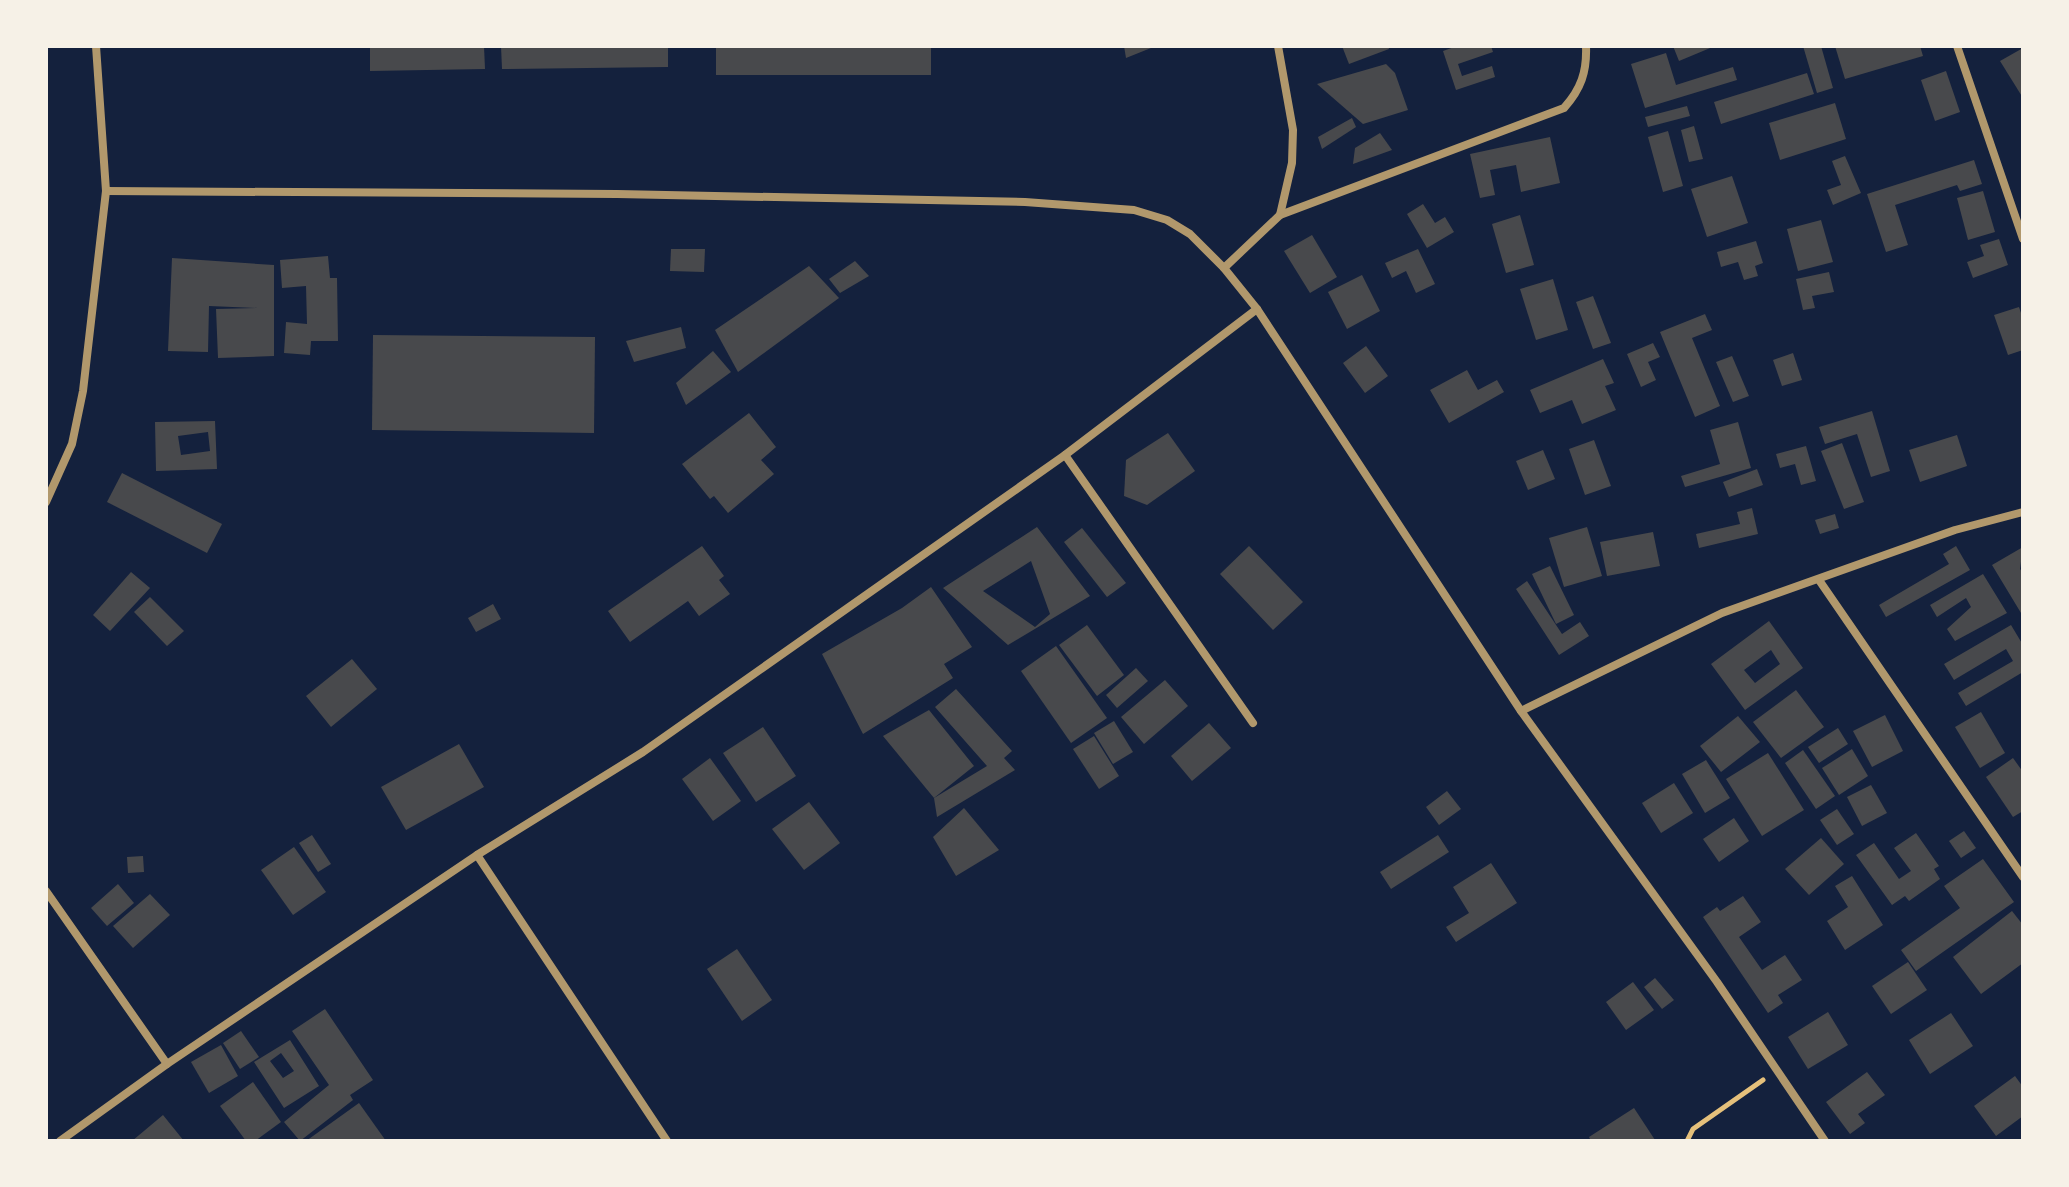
<svg xmlns="http://www.w3.org/2000/svg" width="2069" height="1187" font-family="Overpass,sans-serif">
<rect width="100%" height="100%" fill="#14213d"/>
<g fill="#48494c" fill-rule="evenodd">
<polygon points="370,46 484,46 485,69 370,71"/>
<polygon points="501,46 668,46 668,67 502,69"/>
<rect x="716" y="46" width="215" height="29"/>
<polygon points="1124,46 1156,46 1126,58"/>
<polygon points="1342,46 1388,46 1389,49 1349,64"/>
<polygon points="1457,46 1491,46 1493,52 1458,64 1462,76 1492,66 1495,77 1456,90 1443,51"/>
<polygon points="1673,46 1715,46 1679,61"/>
<polygon points="1803,46 1821,46 1833,88 1817,93"/>
<polygon points="1835,46 1920,46 1923,56 1845,79"/>
<polygon points="2023,48 2023,98 2000,61"/>
<polygon points="1666,53 1676,85 1733,67 1737,80 1645,108 1631,64"/>
<polygon points="1386,64 1395,73 1408,110 1363,124 1317,84"/>
<polygon points="1946,71 1960,112 1935,121 1921,80"/>
<polygon points="1807,73 1814,94 1721,124 1714,102"/>
<polygon points="1835,103 1846,139 1780,160 1769,123"/>
<polygon points="1687,106 1690,116 1648,127 1645,117"/>
<polygon points="1352,118 1356,127 1322,149 1318,137"/>
<polygon points="1694,126 1703,159 1689,162 1681,130"/>
<polygon points="1668,131 1683,186 1663,192 1648,137"/>
<polygon points="1380,133 1392,150 1353,164 1355,148"/>
<polygon points="1550,137 1560,183 1521,192 1516,165 1490,170 1495,195 1480,198 1470,154"/>
<polygon points="1845,156 1861,193 1833,205 1827,190 1841,185 1832,161"/>
<polygon points="1974,160 1982,184 1960,191 1957,185 1895,205 1908,245 1886,252 1867,194"/>
<polygon points="1732,176 1748,223 1707,237 1691,189"/>
<polygon points="1983,191 1995,232 1968,240 1957,198"/>
<polygon points="1423,204 1435,223 1445,217 1454,232 1427,248 1407,214"/>
<polygon points="1520,215 1534,265 1506,273 1492,224"/>
<polygon points="1821,220 1833,262 1798,271 1787,229"/>
<polygon points="1312,235 1337,277 1310,293 1284,251"/>
<polygon points="1999,239 2008,265 1973,278 1967,262 1984,256 1980,245"/>
<polygon points="1756,241 1763,263 1755,266 1758,276 1744,280 1738,262 1721,267 1717,252"/>
<polygon points="671,249 705,249 704,272 670,271"/>
<polygon points="1418,249 1435,284 1416,293 1406,271 1392,278 1385,263"/>
<polygon points="328,256 330,278 337,278 338,341 311,341 310,355 284,353 286,322 307,324 306,286 282,288 280,260"/>
<polygon points="172,258 274,265 274,356 218,358 216,309 258,308 209,306 208,352 168,351"/>
<polygon points="855,261 869,276 840,293 829,279"/>
<polygon points="809,266 839,298 738,372 715,330"/>
<polygon points="1829,272 1834,292 1812,296 1815,308 1803,310 1796,279"/>
<polygon points="1362,275 1380,311 1347,329 1328,292"/>
<polygon points="1553,279 1568,330 1536,340 1520,289"/>
<polygon points="1593,296 1611,343 1593,349 1576,302"/>
<polygon points="2019,307 2023,319 2023,350 2008,355 1994,315"/>
<polygon points="1705,314 1712,330 1692,338 1720,406 1695,417 1660,332"/>
<polygon points="681,327 686,348 634,362 626,341"/>
<polygon points="373,335 595,337 594,433 372,430"/>
<polygon points="1653,343 1660,357 1648,362 1656,380 1641,387 1627,354"/>
<polygon points="1366,346 1388,376 1365,393 1343,363"/>
<polygon points="713,351 731,372 686,405 676,383"/>
<polygon points="1793,353 1802,380 1782,386 1773,360"/>
<polygon points="1732,356 1749,396 1733,402 1716,362"/>
<polygon points="1603,359 1614,383 1605,386 1616,410 1582,424 1572,400 1540,413 1530,390"/>
<polygon points="1467,370 1478,390 1497,380 1504,392 1449,423 1430,390"/>
<polygon points="1872,411 1890,471 1871,477 1857,434 1825,444 1819,427"/>
<polygon points="749,413 776,447 761,460 774,474 728,513 714,496 710,499 682,464"/>
<path d="M215,421L217,469L156,471L155,422ZM208,432L210,451L181,455L178,436Z"/>
<polygon points="1738,422 1751,468 1685,487 1681,476 1720,464 1710,430"/>
<polygon points="1168,433 1195,471 1147,505 1124,496 1126,460"/>
<polygon points="1957,435 1967,466 1920,482 1909,450"/>
<polygon points="1594,440 1611,486 1585,495 1569,449"/>
<polygon points="1842,443 1864,502 1844,509 1821,451"/>
<polygon points="1806,446 1816,481 1801,485 1795,464 1780,468 1776,454"/>
<polygon points="1543,450 1555,479 1528,490 1516,461"/>
<polygon points="1757,469 1763,485 1729,497 1723,482"/>
<polygon points="122,473 222,524 207,553 107,502"/>
<polygon points="1752,508 1758,534 1699,548 1696,534 1740,524 1737,512"/>
<polygon points="1835,514 1839,528 1820,534 1815,520"/>
<path d="M1037,527L1090,596L1008,645L943,588ZM1031,561L1050,614L1035,627L983,591Z"/>
<polygon points="1587,527 1602,576 1564,587 1549,538"/>
<polygon points="1082,528 1126,583 1107,597 1064,542"/>
<polygon points="1653,532 1660,566 1607,576 1600,542"/>
<polygon points="702,546 724,576 719,580 730,594 699,616 688,601 630,642 608,611"/>
<polygon points="1249,546 1303,602 1273,630 1220,574"/>
<polygon points="1956,546 1970,570 1886,617 1879,605 1949,564 1943,554"/>
<polygon points="2023,547 2020,569 2023,573 2021,613 1992,565"/>
<polygon points="1550,566 1574,615 1556,624 1532,574"/>
<polygon points="131,572 150,588 110,631 93,615"/>
<polygon points="1983,574 2007,613 1955,641 1947,629 1971,607 1966,598 1937,617 1930,605"/>
<polygon points="1527,581 1562,634 1580,622 1589,636 1559,655 1516,589"/>
<polygon points="931,587 972,647 944,664 953,678 863,734 822,654 902,608"/>
<polygon points="150,597 184,631 167,646 134,612"/>
<polygon points="493,604 501,619 476,632 468,618"/>
<path d="M1769,621L1803,668L1745,710L1711,664ZM1771,650L1780,664L1755,683L1744,670Z"/>
<polygon points="1087,625 1124,675 1097,696 1059,645"/>
<polygon points="2011,625 2023,645 2023,672 1966,706 1958,693 2013,661 2006,649 1954,680 1944,664"/>
<polygon points="1056,646 1107,718 1071,743 1021,671"/>
<polygon points="352,659 377,689 331,727 306,696"/>
<polygon points="1136,668 1148,681 1117,708 1106,695"/>
<polygon points="1165,680 1188,706 1144,744 1121,717"/>
<polygon points="956,689 1012,751 1004,758 1015,770 937,817 934,798 987,766 935,707"/>
<polygon points="1796,690 1824,727 1781,758 1753,722"/>
<polygon points="929,710 974,766 934,798 883,736"/>
<polygon points="1981,712 2005,753 1980,768 1955,727"/>
<polygon points="1885,715 1903,751 1872,767 1853,731"/>
<polygon points="1738,716 1760,742 1721,772 1700,746"/>
<polygon points="1114,721 1133,752 1113,764 1094,733"/>
<polygon points="1209,723 1231,748 1192,781 1171,756"/>
<polygon points="763,727 796,776 756,802 723,753"/>
<polygon points="1838,728 1848,744 1819,763 1808,747"/>
<polygon points="1094,736 1119,776 1099,789 1073,749"/>
<polygon points="459,744 484,787 406,830 381,787"/>
<polygon points="1852,749 1868,776 1839,795 1822,768"/>
<polygon points="1803,750 1835,796 1816,809 1785,763"/>
<polygon points="1768,753 1804,810 1762,836 1726,779"/>
<polygon points="710,758 741,801 713,821 682,779"/>
<polygon points="2013,758 2023,772 2023,811 2013,817 1986,777"/>
<polygon points="1706,760 1730,798 1705,813 1682,774"/>
<polygon points="1674,783 1693,813 1661,833 1642,803"/>
<polygon points="1871,785 1887,813 1862,826 1847,797"/>
<polygon points="1447,791 1461,809 1439,825 1426,807"/>
<polygon points="809,802 840,843 804,870 772,829"/>
<polygon points="964,808 999,850 956,876 933,837"/>
<polygon points="1837,809 1854,834 1837,845 1820,820"/>
<polygon points="1734,818 1749,841 1719,862 1703,839"/>
<polygon points="1964,831 1976,848 1961,858 1949,841"/>
<polygon points="1916,833 1939,866 1934,869 1940,879 1909,901 1905,896 1892,905 1856,855 1874,843 1899,879 1911,871 1894,848"/>
<polygon points="312,835 331,864 318,872 299,843"/>
<polygon points="1438,835 1449,852 1391,889 1380,872"/>
<polygon points="1821,838 1844,864 1809,895 1785,869"/>
<polygon points="294,847 326,892 293,915 261,870"/>
<polygon points="143,856 144,872 128,873 127,857"/>
<polygon points="1983,859 2014,902 1916,971 1901,950 1960,908 1944,886"/>
<polygon points="1491,863 1517,903 1456,942 1446,927 1469,913 1453,887"/>
<polygon points="1852,876 1883,925 1845,950 1827,921 1848,907 1835,886"/>
<polygon points="118,884 134,903 107,926 91,908"/>
<polygon points="150,894 170,915 133,948 113,926"/>
<polygon points="1743,896 1761,922 1739,937 1762,970 1785,955 1802,980 1778,995 1783,1003 1768,1013 1703,917 1717,907 1720,911"/>
<polygon points="2012,911 2023,925 2023,963 1981,994 1953,957"/>
<polygon points="737,949 772,1000 742,1021 707,969"/>
<polygon points="1908,962 1927,990 1891,1014 1872,986"/>
<polygon points="1655,978 1674,1000 1662,1009 1644,987"/>
<polygon points="1633,982 1654,1010 1626,1030 1606,1002"/>
<polygon points="325,1009 373,1080 350,1095 353,1100 300,1141 284,1122 329,1085 292,1031"/>
<polygon points="1828,1012 1848,1045 1808,1069 1788,1037"/>
<polygon points="1951,1013 1973,1046 1930,1074 1909,1040"/>
<polygon points="241,1031 259,1057 240,1069 223,1043"/>
<path d="M290,1040L319,1086L284,1108L254,1062ZM281,1053L294,1071L283,1078L270,1061Z"/>
<polygon points="221,1045 238,1076 209,1093 191,1062"/>
<polygon points="1867,1072 1885,1095 1858,1114 1865,1123 1850,1134 1826,1102"/>
<polygon points="2015,1076 2023,1087 2023,1116 1996,1136 1974,1106"/>
<polygon points="253,1082 281,1122 255,1141 246,1141 220,1106"/>
<polygon points="359,1103 386,1141 306,1141"/>
<polygon points="1634,1108 1655,1140 1591,1141 1589,1137"/>
<polygon points="163,1115 184,1141 132,1141"/>
</g>
<g fill="none" stroke-linecap="round" stroke-linejoin="round">
<polyline stroke="#e5c07b" stroke-width="5" points="1687,1141 1693,1129 1763,1080"/>
<g stroke="#b1986c" stroke-width="8">
<polyline points="1957,46 2023,239"/>
<polyline points="106,191 617,194 1025,202 1134,210 1167,220 1190,234 1224,268 1257,309 1521,711 1717,982 1825,1141"/>
<path d="M1280,215L1564,108C1581,89 1587,72 1586,46"/>
<polyline points="1224,268 1280,215 1292,163 1293,130 1278,46"/>
<polyline points="1065,455 1253,723"/>
<polyline points="46,502 72,444 83,391 106,191 96,46"/>
<polyline points="1819,580 2023,877"/>
<polyline points="1521,711 1722,613 1955,530 2023,512"/>
<polyline points="477,855 667,1141"/>
<polyline points="46,891 167,1064"/>
<polyline points="60,1141 167,1064 477,855 643,752 1065,455 1257,309"/>
</g>
</g>
<rect width="2069" height="1187" fill="none" stroke="#f6f1e7" stroke-width="96"/>
</svg>
